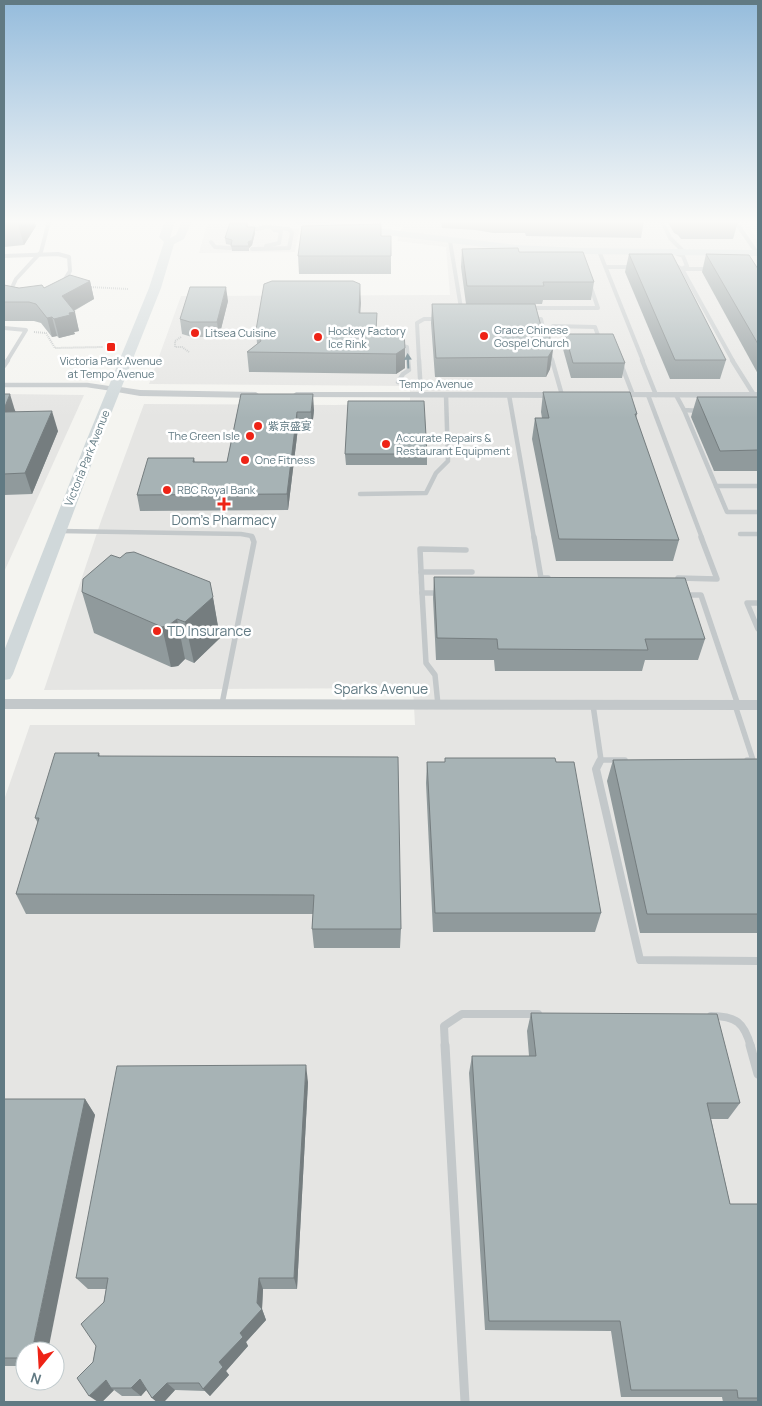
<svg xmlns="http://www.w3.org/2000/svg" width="762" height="1406" font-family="Manrope,'Noto Sans SC',sans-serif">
<rect width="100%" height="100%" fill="#f4f4f0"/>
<g fill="#e5e5e3" fill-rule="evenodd">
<path d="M367,221H747L758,243V1402H4V800L30,725H415L413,688L44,690L101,521L144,404L336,405L410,403V386L149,384L181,296L450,295L446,247L397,241L402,227ZM25,1351H55V1381H25Z"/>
<polygon points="207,224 262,225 299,229 295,252 199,253"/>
<polygon points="4,394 84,395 4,572"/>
</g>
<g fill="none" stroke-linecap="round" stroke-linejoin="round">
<g stroke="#babebf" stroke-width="2" stroke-dasharray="1 1" stroke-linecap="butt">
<polyline points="89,287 128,289"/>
<polyline points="34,332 46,333 55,348 103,347"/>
<polyline points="181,337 175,341 175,347 182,347 189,352"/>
</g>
<g stroke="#c3c8ca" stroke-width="4">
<polyline points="662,221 670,238 684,252"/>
<polyline points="735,221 757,253"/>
<polyline points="450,241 461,308 465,308"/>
<polyline points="211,242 215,247 230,248"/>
<polyline points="266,246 279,243 281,231 274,230"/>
<polyline points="252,249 289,248 292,233 289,229 267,227 256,229"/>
<polyline points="599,251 643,361"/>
<polyline points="675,253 683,256 687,266 682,269"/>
<polyline points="4,256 58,254 69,257 70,271 62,284"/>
<polyline points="673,264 682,269 733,361"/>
<polyline points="607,267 633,267"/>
<polyline points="683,269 711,269"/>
<polyline points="10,292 16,279 41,252 49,221"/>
<polyline points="530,308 598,308 590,285"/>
<polyline points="531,319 541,319 545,336"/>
<polyline points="553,326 595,327 599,338"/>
<polyline points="4,328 26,330 7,361"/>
<polyline points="558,341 571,341"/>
<polyline points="398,345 407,347 408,361"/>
<polyline points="550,353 552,361"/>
<polyline points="419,361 417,323 424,319 439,319"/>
</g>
<g stroke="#c3c8ca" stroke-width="4.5">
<polyline points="419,360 421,395"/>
<polyline points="552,360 562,395"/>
<polyline points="642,360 656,395"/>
<polyline points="732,360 754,395"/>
<polyline points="621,364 633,395"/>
<polyline points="4,366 8,360"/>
<polyline points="398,382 403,374 409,370 408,360"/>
<polyline points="4,385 87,385 114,389"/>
<polyline points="509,395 534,538"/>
<polyline points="648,395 702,538"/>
<polyline points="676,395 684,410 700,411"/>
<polyline points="684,410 727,512 758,512"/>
<polyline points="716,486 758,486"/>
<polyline points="360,494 426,493 436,473 448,461 446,395"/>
<polyline points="60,531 241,534 252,536 253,538"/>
<polyline points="740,534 758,534"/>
</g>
<g stroke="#c3c8ca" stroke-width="5.5">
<polyline points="534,537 541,578 548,578"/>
<polyline points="421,572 472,572"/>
<polyline points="678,578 717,579 701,537"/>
<polyline points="422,593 420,549 466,550"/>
<polyline points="683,595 701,595 738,705"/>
<polyline points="758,603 747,603 758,629"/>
<polyline points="222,704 254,542 252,537"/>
<polyline points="438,705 435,675 426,663 422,593 441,593"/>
<polyline points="593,705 601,760 625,760"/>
<polyline points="735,705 753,760 747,760"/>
<polyline points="600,763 601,760"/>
</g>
<g stroke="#c3c8ca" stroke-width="8">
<polyline points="600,761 596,769 640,960 758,961"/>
<path d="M711,1016C736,1016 744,1022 751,1047"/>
<polyline points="445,1047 444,1026 462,1014 538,1014"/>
</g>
<g stroke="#c3c8ca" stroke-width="9">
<polyline points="445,1045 465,1402"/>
<polyline points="750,1045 758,1074"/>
</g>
<g fill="#c3c8ca" fill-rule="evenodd">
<polygon points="114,386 140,390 256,392 260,395 256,398 140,396 111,391 111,387"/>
<polygon points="296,392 558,392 562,395 558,398 293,397 292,395"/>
<polygon points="616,392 758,392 758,398 613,397 612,395"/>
<polygon points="4,699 758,700 758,710 4,709"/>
</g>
<g fill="#d0d8da" fill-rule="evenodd">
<polygon points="165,221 175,221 170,238 176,235 182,221 192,221 184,239 174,244 161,288 99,444 13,674 10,679 4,680 4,651 85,444 149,288 164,242 159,237"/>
<polygon points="292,221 319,221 516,245 580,248 758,250 758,256 580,254 516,251 297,224"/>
</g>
</g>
<g fill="#909a9c">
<polygon points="4,221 35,221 34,221 36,226 24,245 4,247"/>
<polygon points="441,221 644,221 641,238 526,236 525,233 493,233 476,230 442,228"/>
<polygon points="667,221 737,221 738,222 733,239 681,239 678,235 674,233"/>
<polygon points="247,223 248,227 255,227 255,233 252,245 249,248 249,251 232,251 231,245 226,244 225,238"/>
<polygon points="381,236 391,236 391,274 299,274 298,256"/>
<polygon points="462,249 519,252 594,282 591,300 543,300 542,304 535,304 542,330 553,349 550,369 546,377 435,377 431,323 432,304 466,304 461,267"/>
<polygon points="629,254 726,360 720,379 670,379 625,272"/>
<polygon points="706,254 758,269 758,374 702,272"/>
<polygon points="90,281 94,299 74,311 79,331 74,332 75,334 59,338 57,336 52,337 41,323 34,321 4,321 4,285 19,288 44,288"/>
<polygon points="360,284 360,313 377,313 377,331 405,348 405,368 396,374 249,372 247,352 257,344 256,330"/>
<polygon points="228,301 219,337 192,337 182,334 180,319"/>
<polygon points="565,334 625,363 622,378 571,378 563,349"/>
<polygon points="543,392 637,414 636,418 679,540 673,561 556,561 532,439 535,418 542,418 541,412"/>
<polygon points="4,394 16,412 58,431 32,494 4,495"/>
<polygon points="241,394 314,410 312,428 298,428 288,510 140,511 137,495 194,458 195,462 227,462"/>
<polygon points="697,397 758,397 758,471 714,471 691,417"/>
<polygon points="345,454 427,454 427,465 346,465"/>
<polygon points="120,558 210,582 220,638 194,663 185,659 178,666 171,667 94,633 82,592"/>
<polygon points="434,577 705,639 698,660 645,660 642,671 495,671 494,660 436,660 433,598"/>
<polygon points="99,753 100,756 401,929 400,948 314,948 312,929 313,914 26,914 16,894 38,823 35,818"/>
<polygon points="445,758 556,762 601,913 595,932 433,932 426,783 427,762 445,762"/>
<polygon points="758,759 758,933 640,933 607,781 613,760"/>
<polygon points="531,1013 740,1103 728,1119 711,1119 730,1204 758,1204 758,1402 723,1402 722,1397 621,1397 611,1331 485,1330 469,1073 472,1056 529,1056 527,1031"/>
<polygon points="308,1082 297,1289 263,1289 262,1309 266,1320 246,1342 248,1346 226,1371 229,1375 210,1396 205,1391 175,1390 164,1402 157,1402 152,1398 146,1390 141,1396 122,1396 114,1390 102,1402 93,1362 106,1289 88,1289 76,1278"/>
<polygon points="4,1099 85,1099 95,1115 25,1351 25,1366 4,1366"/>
</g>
<g fill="#757d7f">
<polygon points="17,221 35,221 34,221 36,226 24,245"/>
<polygon points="255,227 255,233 252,245 249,248 248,242"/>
<polygon points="90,281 94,299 69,313 75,312 79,331 74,332 75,334 59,338 54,319 62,296"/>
<polygon points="360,284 361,303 359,332 359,313"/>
<polygon points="226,287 228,301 219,337 217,322"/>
<polygon points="52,317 57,336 52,337 47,318"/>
<polygon points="405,348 405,368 396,374 396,354"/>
<polygon points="553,349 550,369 546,377 548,357"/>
<polygon points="10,394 16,414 4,416 4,409"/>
<polygon points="313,394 314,410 312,428 311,412"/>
<polygon points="52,411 58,431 32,494 25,473"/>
<polygon points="297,412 298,428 288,510 287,494"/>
<polygon points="213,597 220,638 194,663 185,622"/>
<polygon points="177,619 185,659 178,666 171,667 162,627"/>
<polygon points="306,1065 308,1082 297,1289 294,1278"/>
<polygon points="85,1099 95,1115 48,1351 32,1351"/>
<polygon points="259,1278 263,1289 262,1309 266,1320 246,1342 248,1346 226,1371 229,1375 210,1396 203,1389 219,1362 240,1333 257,1303"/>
<polygon points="140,1379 149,1387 141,1396 131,1388"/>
<polygon points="106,1380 111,1388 114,1390 102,1402 98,1402 89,1396"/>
<polygon points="167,1383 175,1390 164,1402 157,1402 152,1398"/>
</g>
<g fill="#a7b3b5" stroke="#757d7f">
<polygon points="684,221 737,221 738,222 685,222"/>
<polygon points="230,223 247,223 247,227 255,227 252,240 248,242 249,246 231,246 232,240 225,238"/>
<polygon points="381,224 381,236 391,236 391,256 298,256 302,226"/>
<polygon points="518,248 519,252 583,252 594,282 543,282 544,286 467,286 462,249"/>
<polygon points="629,254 672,254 726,360 675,360"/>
<polygon points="706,254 749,255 758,269 758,344"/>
<polygon points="70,275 90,281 62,296 75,312 69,313 70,315 54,319 52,317 47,318 36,304 29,302 4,302 4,285 19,288 42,285 44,288"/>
<polygon points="272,281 353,281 360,284 359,313 377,313 376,331 399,331 404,333 405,348 396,354 247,352 261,341 256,330 264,284"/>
<polygon points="190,287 226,287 217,322 190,322 180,319"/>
<polygon points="432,304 535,304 542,330 548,330 553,349 548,357 436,358"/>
<polygon points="565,334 613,334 625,363 573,363"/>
<polygon points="543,392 630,392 637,414 635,414 679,540 559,539 535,418 549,418"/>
<polygon points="4,394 10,394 4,409"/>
<polygon points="241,394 313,394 311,412 297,412 287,494 137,495 148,458 194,458 193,462 227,462"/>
<polygon points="697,397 758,397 758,450 720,451"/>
<polygon points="348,401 424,401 427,454 345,454"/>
<polygon points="52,411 25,473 4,474 4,412"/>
<polygon points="134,552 210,582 213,597 185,622 177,619 169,625 162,627 82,592 83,579 111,555 120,558 126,553"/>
<polygon points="434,577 685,578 705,639 645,639 648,650 498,649 497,639 437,638"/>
<polygon points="55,753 99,753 98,756 398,757 401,929 312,929 314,895 16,894 39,818 35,818"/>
<polygon points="445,758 555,758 556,762 574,762 601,913 435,913 427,762 445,762"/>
<polygon points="758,759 758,914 647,914 613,760"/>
<polygon points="531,1013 717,1014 740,1103 707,1103 730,1204 758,1204 758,1398 738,1398 737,1390 631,1390 620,1321 489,1321 472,1056 536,1056"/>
<polygon points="306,1065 294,1278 259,1278 257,1303 262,1309 240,1333 243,1337 219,1362 223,1367 203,1389 199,1383 167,1383 152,1398 140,1379 131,1388 111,1388 106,1380 89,1396 77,1378 93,1362 96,1346 81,1324 104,1302 108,1278 76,1278 117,1066"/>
<polygon points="4,1099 85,1099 32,1351 25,1351 25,1358 4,1358"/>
</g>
<defs><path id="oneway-solid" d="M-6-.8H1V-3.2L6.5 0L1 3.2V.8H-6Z" transform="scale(1.25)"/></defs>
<use fill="#617a83" href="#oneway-solid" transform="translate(408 361) rotate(-93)"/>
<linearGradient id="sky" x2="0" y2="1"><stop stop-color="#95bcdc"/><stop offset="0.53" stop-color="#fafaf8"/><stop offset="1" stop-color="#fafaf8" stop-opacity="0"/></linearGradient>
<rect width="762" height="418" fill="url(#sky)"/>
<g fill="#ee2316" stroke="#fff" stroke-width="2">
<circle cx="195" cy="333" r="5"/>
<circle cx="484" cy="336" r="5"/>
<circle cx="318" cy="337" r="5"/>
<rect x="106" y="342" width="10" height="10" rx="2.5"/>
<circle cx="258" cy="426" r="5"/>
<circle cx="250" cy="436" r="5"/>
<circle cx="386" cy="444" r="5"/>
<circle cx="245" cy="460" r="5"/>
<circle cx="167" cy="490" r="5"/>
<path d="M221.5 496.5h5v5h5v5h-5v5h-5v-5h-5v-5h5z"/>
<circle cx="157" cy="631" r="5"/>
</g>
<g text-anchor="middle" stroke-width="5" stroke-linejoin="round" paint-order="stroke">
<g font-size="11" fill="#617a83" stroke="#fff" text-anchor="start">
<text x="494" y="334">Grace Chinese<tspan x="494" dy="13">Gospel Church</tspan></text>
<text x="328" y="335">Hockey Factory<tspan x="328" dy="13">Ice Rink</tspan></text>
<text x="205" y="337">Litsea Cuisine</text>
<text x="111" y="365" text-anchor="middle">Victoria Park Avenue<tspan x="111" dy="13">at Tempo Avenue</tspan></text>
<text x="268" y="430">紫京盛宴</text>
<text x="240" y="440" text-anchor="end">The Green Isle</text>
<text x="396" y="442">Accurate Repairs &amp;<tspan x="396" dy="13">Restaurant Equipment</tspan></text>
<text x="255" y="464">One Fitness</text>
<text x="177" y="494">RBC Royal Bank</text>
</g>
<g font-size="11" fill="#617a83" stroke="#fff">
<text x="436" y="388">Tempo Avenue</text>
<text transform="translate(87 458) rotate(-68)" y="4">Victoria Park Avenue</text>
</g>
<g font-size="14" fill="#617a83" stroke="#fff">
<text x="224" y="525">Dom’s Pharmacy</text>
<text x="167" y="636" text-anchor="start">TD Insurance</text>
</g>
<g font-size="14" fill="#617a83" stroke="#fff">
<text x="381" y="694">Sparks Avenue</text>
</g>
</g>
<rect width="762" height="1406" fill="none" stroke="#617a83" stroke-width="10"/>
<g transform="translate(40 1366) rotate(198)"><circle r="24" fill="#ffffff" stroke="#c0cacd"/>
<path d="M0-4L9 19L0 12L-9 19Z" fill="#ee2316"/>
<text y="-8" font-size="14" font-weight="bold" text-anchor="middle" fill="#617a83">N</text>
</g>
</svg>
